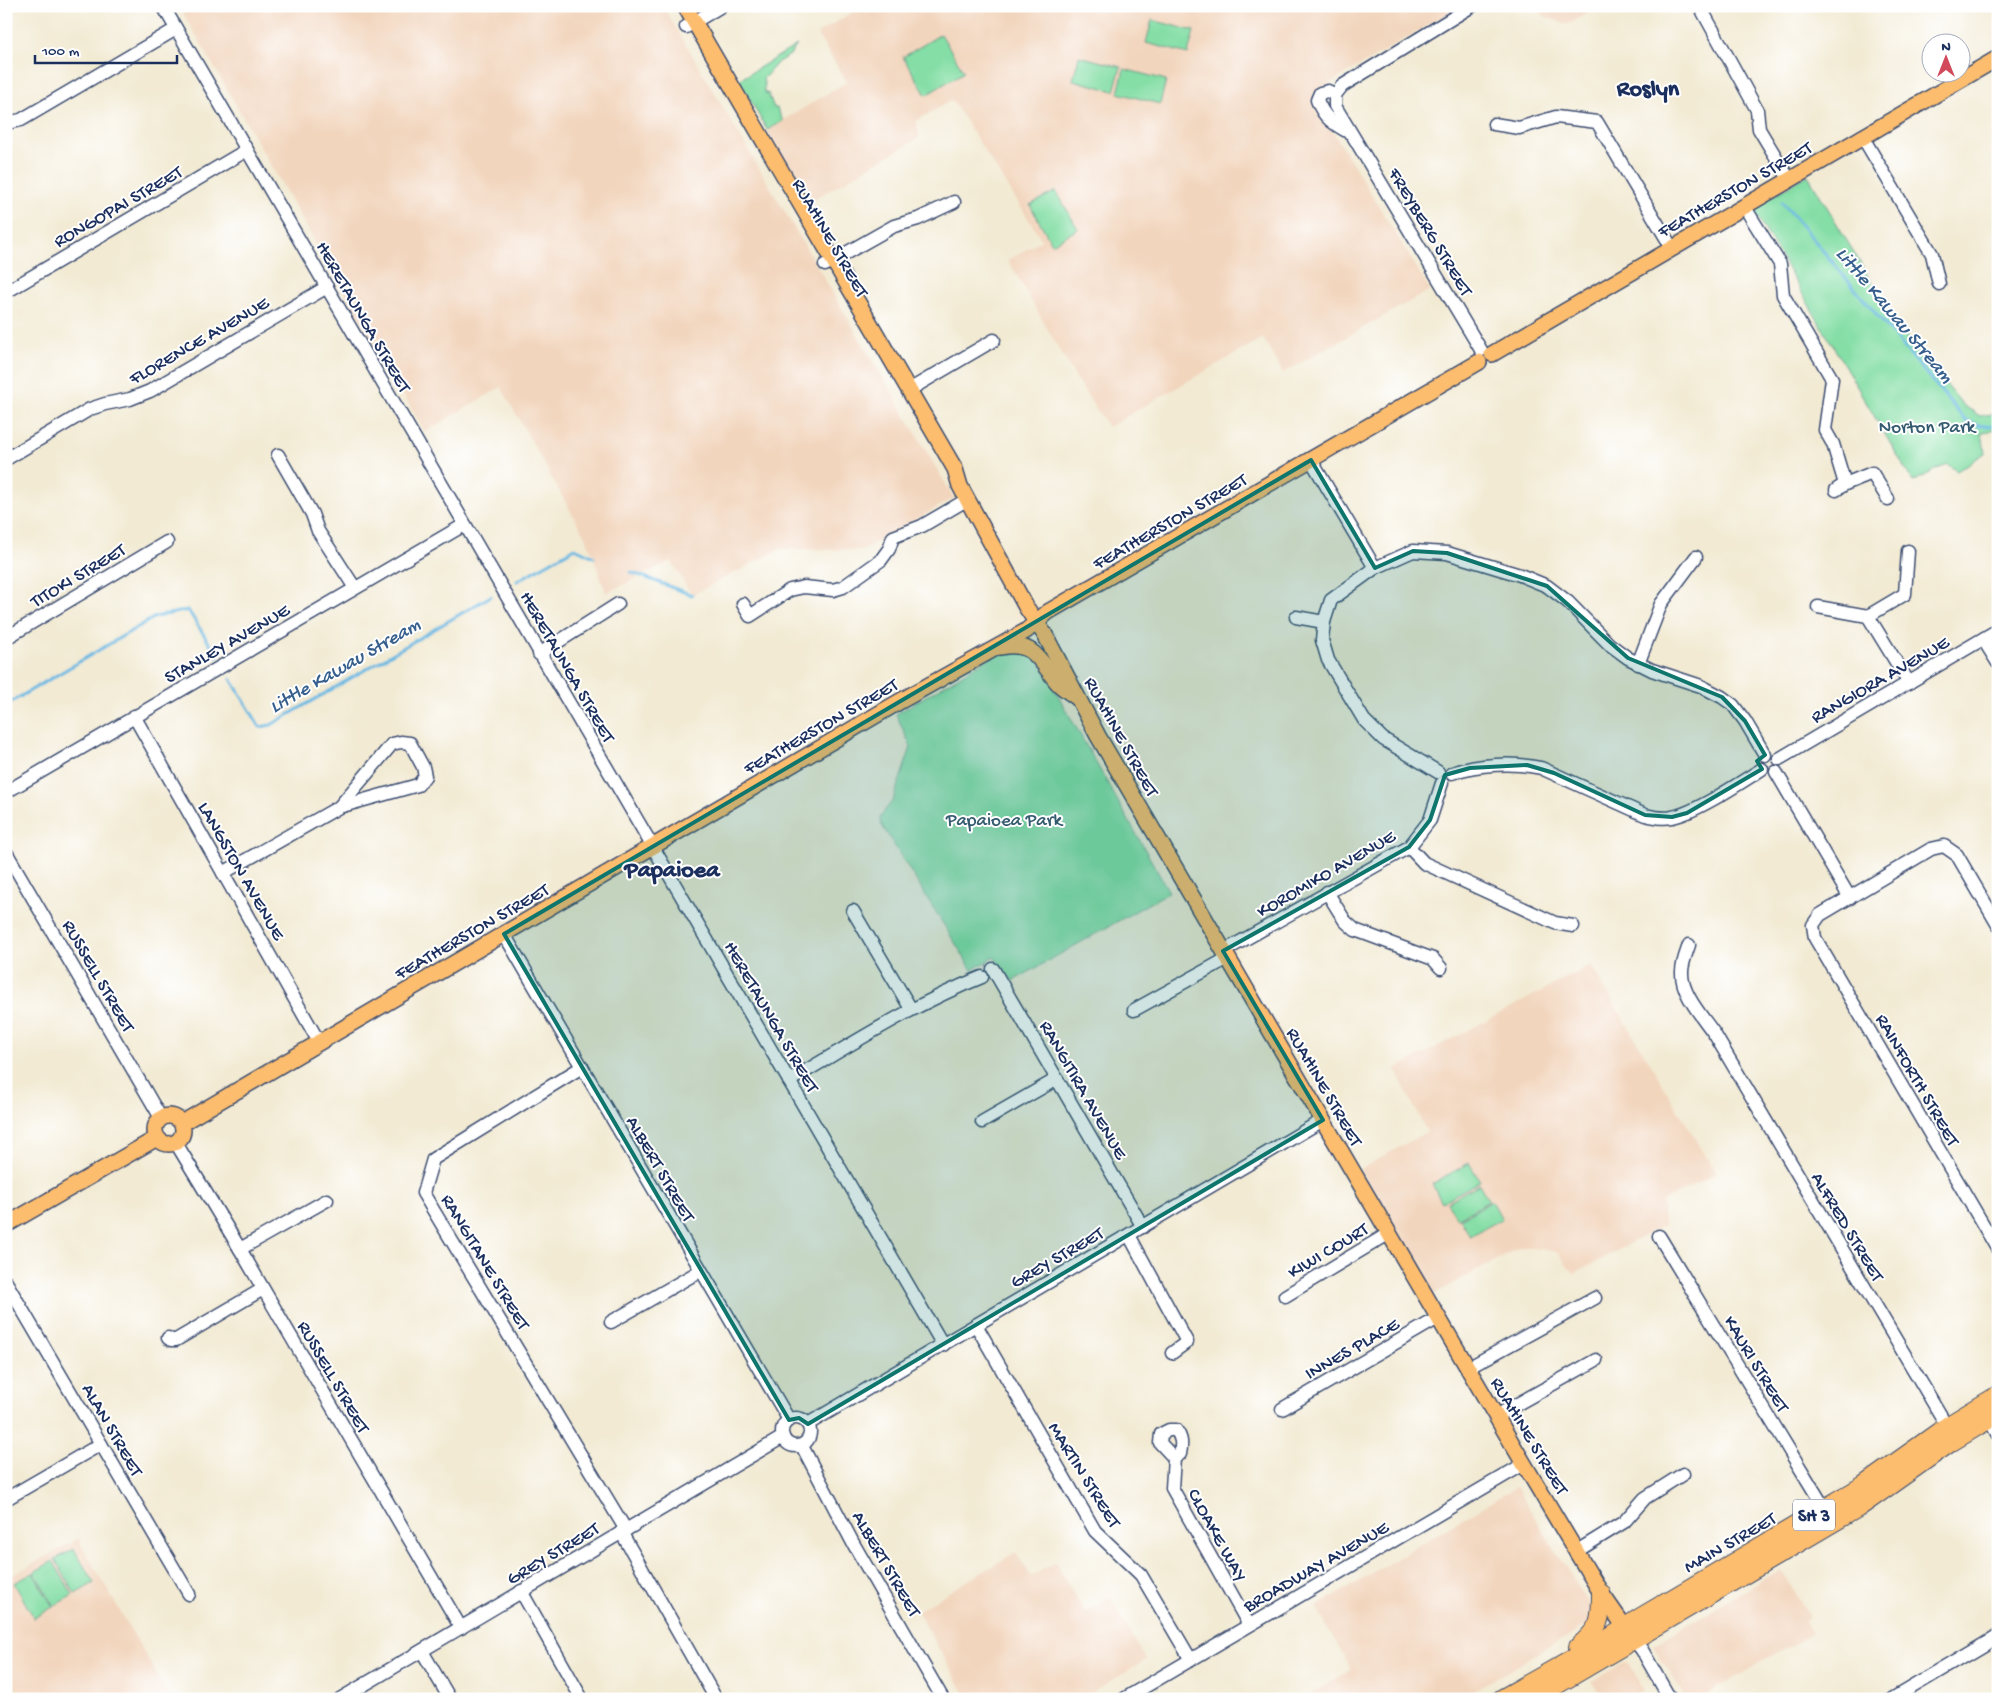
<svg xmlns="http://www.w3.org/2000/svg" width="2004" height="1705" font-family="'Gochi Hand',sans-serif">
<rect width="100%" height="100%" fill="#fff"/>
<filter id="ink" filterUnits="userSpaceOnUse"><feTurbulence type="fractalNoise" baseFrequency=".02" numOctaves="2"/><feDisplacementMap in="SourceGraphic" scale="10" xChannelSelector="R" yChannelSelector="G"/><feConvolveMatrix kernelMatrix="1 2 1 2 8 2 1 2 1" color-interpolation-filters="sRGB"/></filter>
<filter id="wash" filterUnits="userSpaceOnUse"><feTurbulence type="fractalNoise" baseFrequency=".0096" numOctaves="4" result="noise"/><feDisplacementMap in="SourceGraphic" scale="20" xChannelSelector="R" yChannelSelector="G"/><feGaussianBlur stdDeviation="1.12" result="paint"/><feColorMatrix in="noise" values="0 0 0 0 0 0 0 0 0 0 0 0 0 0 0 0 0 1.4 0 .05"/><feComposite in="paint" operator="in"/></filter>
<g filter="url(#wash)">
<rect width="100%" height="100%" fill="#f2ead3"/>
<g fill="#f2d5bd">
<polygon points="179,6 663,6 954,498 862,550 780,549 692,595 671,561 606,593 587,540 501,387 425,432"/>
<polygon points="863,6 1460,6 1314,93 1321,112 1430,290 1283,373 1263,338 1108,427 1077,380 1008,260 1042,240 952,100 916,121 920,137 808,203 767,130 847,82 817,34"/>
<polygon points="1537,6 1598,6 1571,23 1565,24 1544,16"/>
<polygon points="1591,965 1716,1173 1662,1202 1664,1225 1574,1274 1558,1252 1525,1247 1516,1249 1432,1295 1360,1169 1427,1132 1395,1069"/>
<polygon points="1516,1487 1595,1614 1593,1622 1458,1699 1304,1699 1351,1669 1316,1607"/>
<polygon points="78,1539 171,1699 6,1699 6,1579"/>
<polygon points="1016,1552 1031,1577 1055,1562 1085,1613 1110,1598 1146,1660 1081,1699 968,1699 917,1611"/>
<polygon points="1781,1569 1809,1617 1804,1620 1812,1633 1700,1699 1686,1699 1653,1645"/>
<polygon points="1625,1662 1628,1663 1644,1690 1630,1699 1603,1699 1592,1682"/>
</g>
<g fill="#84dea5" stroke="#508682">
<polygon points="1152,20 1194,31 1188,54 1146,43"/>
<polygon points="941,34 964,72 926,95 903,57"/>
<polygon points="797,45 790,55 778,62 763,79 765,87 763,89 766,94 768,93 774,108 777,108 783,121 767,130 739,80"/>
<polygon points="1079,56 1121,67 1114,91 1073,80"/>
<polygon points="1124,69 1166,80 1160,104 1118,93"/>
<polygon points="1808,175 1897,325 1963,405 1980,416 1998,413 1998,430 1982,432 1985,453 1957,471 1947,464 1913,482 1752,208"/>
<polygon points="1056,191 1078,229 1052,244 1030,205"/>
<polygon points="1025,637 1169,892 1013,981 994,957 972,970 881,824 880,817 893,800 911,747 896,714"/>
<polygon points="1469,1163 1480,1181 1442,1202 1432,1184"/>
<polygon points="1479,1184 1489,1201 1457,1219 1447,1202"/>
<polygon points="1492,1201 1502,1219 1470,1236 1460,1219"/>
<polygon points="74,1549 94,1583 75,1594 55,1559"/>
<polygon points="53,1561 73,1595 54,1606 34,1572"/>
<polygon points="33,1573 53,1607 34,1618 14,1583"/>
</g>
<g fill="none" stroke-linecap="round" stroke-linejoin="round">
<g stroke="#68b8e3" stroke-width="3">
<polyline points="1782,202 1966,421 1980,426 1998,425"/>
<polyline points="631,572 692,595"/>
<polyline points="517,581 575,548 594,557"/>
<polyline points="231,679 260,727 271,725 491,596"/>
<polyline points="6,705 155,617 188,610 218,657"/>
</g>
</g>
</g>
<g filter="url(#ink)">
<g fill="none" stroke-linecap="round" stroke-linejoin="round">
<defs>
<g id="minor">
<polyline points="163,6 943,1345"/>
<polyline points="1472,6 1342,86 1335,95 1335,106 1481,350"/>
<polyline points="1703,12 1757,110 1759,129 1789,179"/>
<polyline points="686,27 721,6"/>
<path d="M1335,95L1328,91L1320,93L1317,100C1324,118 1333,124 1350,133"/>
<polyline points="6,123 21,120 176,29"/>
<polyline points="1494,124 1519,128 1556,117 1597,122 1672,248"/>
<polyline points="1862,136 1932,254 1939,284"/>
<polyline points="1744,206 1780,264 1783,295 1832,379 1825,430 1833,444 1845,484"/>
<polyline points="825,265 894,226 918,219 954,202"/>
<polyline points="6,292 247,150"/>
<polyline points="909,390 994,340"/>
<polyline points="278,455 312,514 318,531 355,588"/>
<polyline points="6,459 90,409 105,404 130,399 150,391 327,287"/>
<polyline points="1311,460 1375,568"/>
<polyline points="1836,490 1845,484 1872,473 1888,499"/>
<polyline points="743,604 750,616 790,590 804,587 833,590 843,587 881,560 889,549 893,537 922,526 968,499"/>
<polyline points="1818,607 1868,616 1905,594 1908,551"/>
<polyline points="1868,616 1909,683"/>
<polyline points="1296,617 1324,622"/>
<polyline points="6,638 167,542"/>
<polyline points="1983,639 1998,663"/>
<polyline points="539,654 618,604"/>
<polyline points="1638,664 1661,604 1696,557"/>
<polyline points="134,716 319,1042"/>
<polyline points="1779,759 1998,630"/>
<polyline points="1438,772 1383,739 1364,720 1328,660 1322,640 1324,622 1331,600 1375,568 1413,551 1447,553 1520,575 1547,586 1568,602 1609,644 1628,658 1652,670 1701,686 1722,697 1733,705 1745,721 1765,755"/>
<polyline points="1776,772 1850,898"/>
<path d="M1452,773C1478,764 1513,762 1541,768L1645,815C1654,817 1663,819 1672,817C1695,813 1740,783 1762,769"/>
<polyline points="6,792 464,525"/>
<polyline points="1409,847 1424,863 1555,923 1573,926"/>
<polyline points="6,852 161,1118"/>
<polyline points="223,873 339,807 392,744 401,742 410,743 423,767 425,776 418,785 339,807"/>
<polyline points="1327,892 1345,921 1355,930 1433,959 1441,968"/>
<polyline points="853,911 911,1009"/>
<polyline points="1998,925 1957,855 1944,846 1931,849 1820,915 1813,925 1815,938 1998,1250"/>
<polyline points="504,934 789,1420"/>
<path d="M1689,945C1686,954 1682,963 1682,972C1681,994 1703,1017 1715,1035L1947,1426"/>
<polyline points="1224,951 1409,847 1430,820 1442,783"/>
<polyline points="993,969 1143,1227"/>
<polyline points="1134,1010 1228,958"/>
<polyline points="582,1067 433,1159 423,1193 626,1530"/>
<path d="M789,1081C852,1044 914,1004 982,977"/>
<polyline points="982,1122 1057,1079"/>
<polyline points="176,1143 240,1249 461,1628"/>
<polyline points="1129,1235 1187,1342 1172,1353"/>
<polyline points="1659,1236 1825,1509"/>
<polyline points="240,1249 327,1200"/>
<polyline points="6,1282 189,1594"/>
<polyline points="1285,1296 1388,1234"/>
<polyline points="611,1322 700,1271"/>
<polyline points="976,1325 1095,1531 1141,1575 1191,1660"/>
<polyline points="168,1338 171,1340 176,1340 263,1289"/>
<polyline points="1468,1368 1595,1298"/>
<polyline points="1282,1409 1438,1318"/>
<polyline points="1986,1414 1998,1435"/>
<polyline points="1496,1416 1596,1360"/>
<circle cx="796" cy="1432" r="14"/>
<polyline points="808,1424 1323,1120"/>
<polyline points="802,1446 853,1543 943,1699"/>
<path d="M1174,1458L1160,1443L1161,1434L1169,1430H1176C1182,1438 1182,1444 1180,1454L1174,1458L1172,1488L1249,1625"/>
<polyline points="6,1499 101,1444"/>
<polyline points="621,1532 716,1699"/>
<polyline points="1577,1551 1624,1522 1645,1498 1683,1474"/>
<polyline points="521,1591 582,1699"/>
<polyline points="1634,1640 1642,1650 1670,1699"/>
<polyline points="422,1651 450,1699"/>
<polyline points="340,1699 783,1437"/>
<polyline points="1124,1699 1524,1464"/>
<polyline points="1892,1699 1998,1636"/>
</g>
<g id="major">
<polyline points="685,6 955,469 960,486 1026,607 1045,635 1098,736 1524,1464 1601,1593 1631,1636"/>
<polyline points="1492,354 1998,58"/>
<path d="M1001,647C1033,640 1040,661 1057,682C1062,688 1070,692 1076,697"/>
<circle cx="169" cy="1130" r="14"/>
<polyline points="182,1123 897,703 1026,631 1048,612 1479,362"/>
<polyline points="6,1225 157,1138"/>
</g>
<g id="highway">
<path d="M1578,1647C1600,1627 1601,1623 1601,1593"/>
<polyline points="1501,1699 1609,1638 1639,1618 1864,1485 1947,1426 1998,1395"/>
<polyline points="1533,1699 1858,1508 1950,1443 1998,1414"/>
</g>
</defs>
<use href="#minor" stroke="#3b4b70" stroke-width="15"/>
<use href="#major" stroke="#3b4b70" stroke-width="18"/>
<use href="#highway" stroke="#3b4b70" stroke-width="20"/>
<use href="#minor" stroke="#fff" stroke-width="12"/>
<use href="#major" stroke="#fcbd6e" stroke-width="15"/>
<use href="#highway" stroke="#fcbd6e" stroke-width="18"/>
</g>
</g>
<path fill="#0f766e" fill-opacity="0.2" stroke="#0f766e" stroke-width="4" stroke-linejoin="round" d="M1311,460L1375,568L1413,551L1447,553L1547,586L1628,658L1722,697L1745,721L1765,755L1757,761L1762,769L1687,813L1672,817L1645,815L1554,773L1527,765L1470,768L1445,775L1430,820L1409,847L1223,951L1323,1120L808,1424L799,1418L789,1420L504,934Z"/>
<g text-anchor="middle" stroke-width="4" stroke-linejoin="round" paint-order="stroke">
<rect fill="#fff" stroke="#5f6d8e" stroke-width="1" x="1793" y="1499.5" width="42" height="31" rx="4"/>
<g font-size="18" font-weight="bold" fill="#1b2f5e">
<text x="1814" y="1521">SH 3</text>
</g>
<g font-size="19" fill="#1b2f5e" stroke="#fff">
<text transform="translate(1734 188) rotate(-30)" y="7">FEATHERSTON STREET</text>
<text transform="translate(117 205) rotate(-30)" y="7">RONGOPAI STREET</text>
<text transform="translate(1432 231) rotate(59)" y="7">FREYBERG STREET</text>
<text transform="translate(832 237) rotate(60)" y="7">RUAHINE STREET</text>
<text transform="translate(365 316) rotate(60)" y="7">HERETAUNGA STREET</text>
<text transform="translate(198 339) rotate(-30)" y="7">FLORENCE AVENUE</text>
<text transform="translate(1169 520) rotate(-30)" y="7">FEATHERSTON STREET</text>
<text transform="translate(77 574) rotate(-31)" y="7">TITOKI STREET</text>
<text transform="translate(226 642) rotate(-30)" y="7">STANLEY AVENUE</text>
<text transform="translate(569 666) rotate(60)" y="7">HERETAUNGA STREET</text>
<text transform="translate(1879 678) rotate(-30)" y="7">RANGIORA AVENUE</text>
<text transform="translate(820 725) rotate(-30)" y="7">FEATHERSTON STREET</text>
<text transform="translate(1123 736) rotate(61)" y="7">RUAHINE STREET</text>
<text transform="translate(243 870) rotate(60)" y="7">LANGSTON AVENUE</text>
<text transform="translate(1325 872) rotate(-30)" y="7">KOROMIKO AVENUE</text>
<text transform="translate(471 930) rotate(-30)" y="7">FEATHERSTON STREET</text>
<text transform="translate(100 975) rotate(60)" y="7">RUSSELL STREET</text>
<text transform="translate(773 1016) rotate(60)" y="7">HERETAUNGA STREET</text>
<text transform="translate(1919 1079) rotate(60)" y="7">RAINFORTH STREET</text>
<text transform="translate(1326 1086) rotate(60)" y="7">RUAHINE STREET</text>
<text transform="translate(1085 1089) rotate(60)" y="7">RANGITIRA AVENUE</text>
<text transform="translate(662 1168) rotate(60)" y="7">ALBERT STREET</text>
<text transform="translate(1849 1226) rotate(59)" y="7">ALFRED STREET</text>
<text transform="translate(1327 1249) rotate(-31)" y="7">KIWI COURT</text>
<text transform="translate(1056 1256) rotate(-30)" y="7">GREY STREET</text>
<text transform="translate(487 1261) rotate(59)" y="7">RANGITANE STREET</text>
<text transform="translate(1351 1347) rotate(-30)" y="7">INNES PLACE</text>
<text transform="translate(1758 1363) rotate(59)" y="7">KAURI STREET</text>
<text transform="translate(335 1376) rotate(60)" y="7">RUSSELL STREET</text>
<text transform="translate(114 1429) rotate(60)" y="7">ALAN STREET</text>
<text transform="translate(1531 1435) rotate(59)" y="7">RUAHINE STREET</text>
<text transform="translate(1086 1474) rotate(58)" y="7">MARTIN STREET</text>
<text transform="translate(1219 1534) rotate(61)" y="7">CLOAKE WAY</text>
<text transform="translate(1729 1541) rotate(-30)" y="7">MAIN STREET</text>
<text transform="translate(552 1552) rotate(-31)" y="7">GREY STREET</text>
<text transform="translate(888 1563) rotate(60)" y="7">ALBERT STREET</text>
<text transform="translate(1315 1565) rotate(-30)" y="7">BROADWAY AVENUE</text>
</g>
<g font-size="19" fill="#355b70" stroke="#fff">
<text x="1927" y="432">Norton Park</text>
<text x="1004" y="825">Papaioea Park</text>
</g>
<g font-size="20" font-style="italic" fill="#365f8d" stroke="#fff">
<text transform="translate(1896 314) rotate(50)" y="7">Little Kawau Stream</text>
<text transform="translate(344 664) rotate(-30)" y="7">Little Kawau Stream</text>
</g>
<g font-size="24" font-weight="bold" fill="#1b2f5e" stroke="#fff">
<text x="1648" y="95">Roslyn</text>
<text x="672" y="876">Papaioea</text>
</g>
</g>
<rect width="2004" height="1705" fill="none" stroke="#fff" stroke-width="25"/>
<g transform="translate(1946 58)"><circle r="24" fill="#ffffff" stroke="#a4acbf"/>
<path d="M0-4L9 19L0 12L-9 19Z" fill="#d1495b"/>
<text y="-8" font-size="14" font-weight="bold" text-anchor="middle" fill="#1b2f5e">N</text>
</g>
<path d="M35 55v8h142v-8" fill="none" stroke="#1b2f5e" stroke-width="2.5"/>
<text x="42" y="55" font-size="15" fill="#1b2f5e" stroke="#ffffff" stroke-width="4" paint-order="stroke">100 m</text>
</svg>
